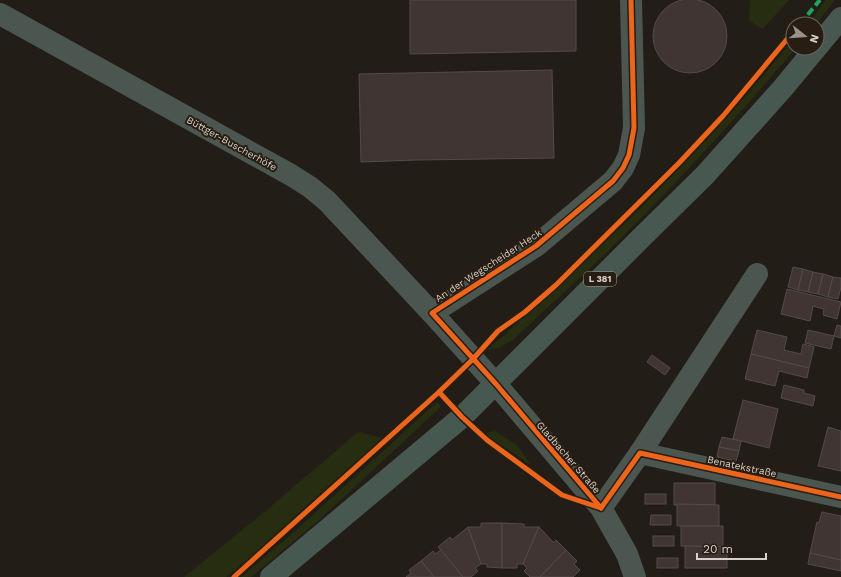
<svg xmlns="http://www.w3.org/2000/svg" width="841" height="577" font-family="'Work Sans',sans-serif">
<rect width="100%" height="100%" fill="#231d17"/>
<g fill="#262d11">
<polygon points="750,0 789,0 763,29 749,21"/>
<polygon points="826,0 835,0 816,24 807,24"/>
<path d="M793,40V48H796C736,119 672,188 606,253C576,282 544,311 513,340L499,348L487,350C564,282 640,212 710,136C739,105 766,72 793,40Z"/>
<polygon points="437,402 441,407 319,520 251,577 241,577 295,531"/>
<polygon points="495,431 517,445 532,466 489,437 486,433"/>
<polygon points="358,432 383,438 295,516 251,557 226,577 184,577 263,513"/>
</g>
<g fill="#403532" stroke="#524b48">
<circle cx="690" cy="36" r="37"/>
<polygon points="410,0 576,0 576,51 410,54"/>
<polygon points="552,70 554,158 417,160 361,162 359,74"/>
<polygon points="793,267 803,269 798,290 788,287"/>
<polygon points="803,269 813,272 808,292 798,290"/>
<polygon points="813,272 823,274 818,294 808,292"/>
<polygon points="823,274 833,277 828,297 818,294"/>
<polygon points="833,277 841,278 841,287 838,299 828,297"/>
<polygon points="787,289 841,302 837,319 823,315 824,309 813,306 810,321 781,314"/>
<polygon points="837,325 841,326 841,338 834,336"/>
<polygon points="757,330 787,337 784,350 801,354 803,344 814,347 809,368 751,354"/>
<polygon points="808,330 834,336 831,349 805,343"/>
<polygon points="751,354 809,368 807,378 779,371 775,386 745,379"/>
<polygon points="652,355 670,368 665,375 647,362"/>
<polygon points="784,385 804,390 804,393 815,396 813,406 781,398"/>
<polygon points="743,400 778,409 769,448 733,439"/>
<polygon points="828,427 841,431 841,471 818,466"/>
<polygon points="722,437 741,441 739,451 719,447"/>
<polygon points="719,447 739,451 736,461 717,457"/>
<rect x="674" y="483" width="41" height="22"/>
<rect x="645" y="494" width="21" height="10"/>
<polygon points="677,504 719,505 719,526 677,526"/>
<polygon points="822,512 841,516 841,560 810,553 817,522 819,523"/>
<polygon points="651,515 671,515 671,525 650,525"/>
<polygon points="481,523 502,523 502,568 487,567 487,564 481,564 468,527 481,527"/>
<polygon points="502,523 524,524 524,527 539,527 523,564 517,564 517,568 502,568"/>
<polygon points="681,526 723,526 723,547 681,546"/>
<polygon points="468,527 481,564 475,568 478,571 471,577 463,577 438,547 450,537 452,540"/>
<polygon points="539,527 554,543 556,540 566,550 540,577 530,577 524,571 527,568 523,564"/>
<rect x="653" y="536" width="21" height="10"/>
<polygon points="685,546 727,547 727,568 685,568"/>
<polygon points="441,550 463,577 434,577 421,561 433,551 435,554"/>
<polygon points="566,550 577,561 574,564 580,570 573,577 540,577"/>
<polygon points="810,553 841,560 841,571 808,564"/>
<rect x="657" y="558" width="21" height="10"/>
<polygon points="421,561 434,577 406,577 411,573 409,570"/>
</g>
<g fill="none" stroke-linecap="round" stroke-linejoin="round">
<g stroke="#4c5650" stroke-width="22">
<polyline points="0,14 291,175 310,187 327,201 432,313 496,384 601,508 627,554 635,577"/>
<polyline points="432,313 536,246 613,181 623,168 629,155 634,128 631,0"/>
<polyline points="640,453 841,497"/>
<polyline points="601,508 640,453 757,274"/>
</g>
<g stroke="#475851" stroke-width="22">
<polyline points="817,47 841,18"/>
<polyline points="271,577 462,417 641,238 705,175 783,88 816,48"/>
</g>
<polyline stroke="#20a55d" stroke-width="4" stroke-dasharray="8 4" stroke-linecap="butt" points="800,24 820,0"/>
<defs>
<g id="cycleway">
<polyline points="439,392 462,417 487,440 562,495 601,508"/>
<polyline points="601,508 496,384 432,313 536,246 613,181 623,168 629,155 634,128 631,0"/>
<polyline points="601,508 640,453 841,497"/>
<polyline points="234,577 439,392 473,359 498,331 525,312 556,285 679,163 723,116 793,32"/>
</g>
</defs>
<use href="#cycleway" stroke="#281d12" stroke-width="8"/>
<use href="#cycleway" stroke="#eb651d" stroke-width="5"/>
</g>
<g text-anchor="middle" stroke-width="4" stroke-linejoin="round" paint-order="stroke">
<rect fill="#281d12" stroke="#a39a92" stroke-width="1" x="584" y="272" width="32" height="14" rx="3"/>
<g font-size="9" font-weight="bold" fill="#d8d0c9">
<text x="600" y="282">L 381</text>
</g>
<g font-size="10" fill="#d8d0c9" stroke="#281d12">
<text transform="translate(232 143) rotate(29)" y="4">Büttger-Buscherhöfe</text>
<text transform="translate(488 265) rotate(-33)" y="4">An der Wegscheider Heck</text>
<text transform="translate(569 457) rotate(49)" y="4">Gladbacher Straße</text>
<text transform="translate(742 466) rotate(12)" y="4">Benatekstraße</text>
</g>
</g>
<g transform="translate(805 36) rotate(107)"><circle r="19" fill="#281d12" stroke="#6e655b"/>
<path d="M0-3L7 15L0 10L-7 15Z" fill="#99918b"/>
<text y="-6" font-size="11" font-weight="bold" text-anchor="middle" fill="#d8d0c9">N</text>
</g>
<path d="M697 553v6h69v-6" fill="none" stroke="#d8d0c9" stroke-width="2"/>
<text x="703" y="553" font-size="12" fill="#d8d0c9" stroke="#281d12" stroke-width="3" paint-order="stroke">20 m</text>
</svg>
